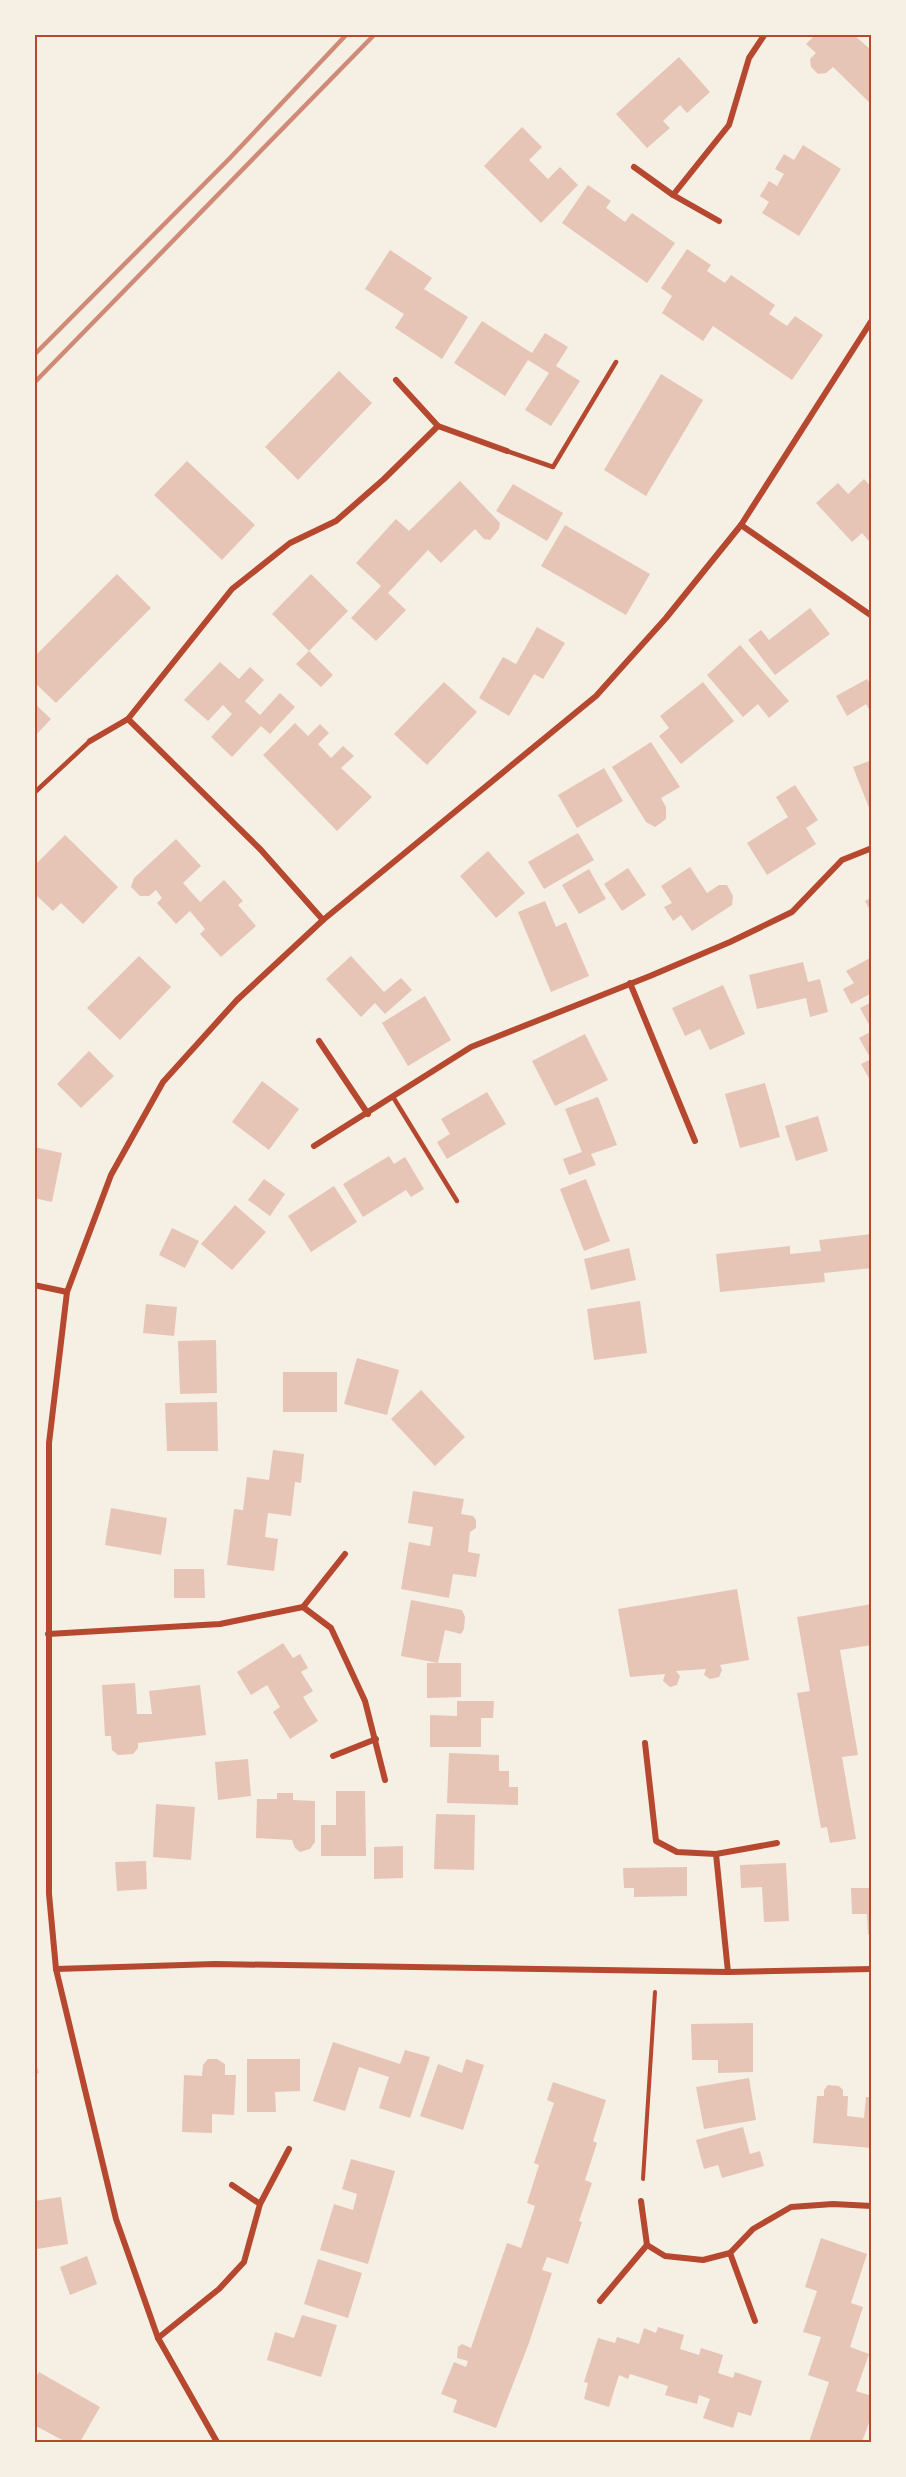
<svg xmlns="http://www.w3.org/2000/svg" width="906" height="2477" font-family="Barlow,sans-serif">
<rect width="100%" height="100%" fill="#f6efe4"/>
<g fill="#e6c5b7">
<polygon points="816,34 853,34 872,51 872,105 833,67 826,73 818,74 811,67 810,59 816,53 806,44"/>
<polygon points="679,57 710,92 687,113 680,105 663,121 670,128 647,148 616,114"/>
<polygon points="522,127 542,147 529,160 548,179 560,167 578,185 541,223 484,166"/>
<polygon points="803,145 841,169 799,236 762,213 769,202 760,196 769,181 777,186 784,174 775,169 784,154 794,160"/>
<polygon points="588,185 611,201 606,208 625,222 632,213 675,243 647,283 562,223"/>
<polygon points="687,249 711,265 707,271 725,283 731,275 775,305 769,314 787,326 795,316 823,335 792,380 713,326 703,341 662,313 672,296 661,288"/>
<polygon points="390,250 432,278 424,289 468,317 442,359 395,328 404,314 365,289"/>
<polygon points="482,321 532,353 545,333 568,347 556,366 580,381 551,426 525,410 549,373 528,360 505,396 454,363"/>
<polygon points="339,371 372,403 298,480 265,447"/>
<polygon points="661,374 703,400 646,496 604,470"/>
<polygon points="187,461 255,525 222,560 154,495"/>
<polygon points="864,479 872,488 872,538 869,541 862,533 852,542 816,503 838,483 848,494"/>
<polygon points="460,481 500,523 499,529 490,540 484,539 475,529 441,563 428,550 388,593 406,610 376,641 351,618 381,586 356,563 396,519 409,531"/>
<polygon points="513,484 563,513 547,541 496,511"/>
<polygon points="565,525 650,574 626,615 541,566"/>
<polygon points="117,574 151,608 56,703 34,682 34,657"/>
<polygon points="311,574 348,611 309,651 272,614"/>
<polygon points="810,608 830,634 775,675 748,640 761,630 769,640"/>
<polygon points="537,627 565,643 543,679 534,674 509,716 479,698 503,657 516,664"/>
<polygon points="740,645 789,701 769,718 758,704 743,717 707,675"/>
<polygon points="309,651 333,675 321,687 296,664"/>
<polygon points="220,662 239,679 250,667 264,680 245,701 260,715 280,693 295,707 270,734 261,726 232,757 211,737 232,714 223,705 208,721 184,700"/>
<polygon points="867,679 872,686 872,714 866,704 847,716 836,696"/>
<polygon points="444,682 477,712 427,765 394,734"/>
<polygon points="703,682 734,721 681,764 659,736 669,728 660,716"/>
<polygon points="34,703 51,719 34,737"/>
<polygon points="295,723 308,736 320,724 329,733 318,744 331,758 343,746 354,756 341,768 372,797 337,831 263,755"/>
<polygon points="651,742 680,787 661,798 666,807 666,819 655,827 646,822 612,767"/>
<polygon points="872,760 872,813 871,813 853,767"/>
<polygon points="604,768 623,801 577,828 558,795"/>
<polygon points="795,785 818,820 806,828 816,844 767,875 747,843 788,817 776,797"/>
<polygon points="578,833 594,860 544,889 528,862"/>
<polygon points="65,835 118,887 83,924 61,903 53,911 34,893 34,866"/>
<polygon points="176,839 201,866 183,883 200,902 224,880 243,901 238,905 256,926 221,957 200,934 205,929 190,911 176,924 157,903 162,898 156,890 149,896 140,896 131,887 134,878"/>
<polygon points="488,851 525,893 496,918 460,876"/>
<polygon points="690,867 707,893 719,885 727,885 733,896 732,905 692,931 681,915 673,921 664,907 672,903 661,886"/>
<polygon points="628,868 646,895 622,911 604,884"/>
<polygon points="589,869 606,899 579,914 562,885"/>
<polygon points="872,897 872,914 865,901"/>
<polygon points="545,901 556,927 566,922 589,976 551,992 518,912"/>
<polygon points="139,956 171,987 120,1040 87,1008"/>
<polygon points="351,956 384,992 401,978 412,990 385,1014 375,1003 361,1017 326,979"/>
<polygon points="872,957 872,993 851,1004 843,989 854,983 846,971"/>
<polygon points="803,962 808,982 820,979 828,1012 810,1017 806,998 757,1009 749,975"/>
<polygon points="723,985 745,1034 710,1050 700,1029 685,1036 672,1008"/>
<polygon points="425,996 451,1040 408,1066 382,1023"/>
<polygon points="872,1002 872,1030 860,1008"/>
<polygon points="872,1031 872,1079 870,1080 861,1064 871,1059 859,1038"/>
<polygon points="585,1034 608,1080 555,1106 532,1061"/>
<polygon points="89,1051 114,1076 81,1108 57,1084"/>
<polygon points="262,1081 299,1109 269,1150 232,1122"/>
<polygon points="765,1083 780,1137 740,1148 725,1094"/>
<polygon points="487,1092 506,1124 447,1159 437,1142 450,1134 441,1119"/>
<polygon points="598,1097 617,1145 591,1154 596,1165 569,1175 563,1159 582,1152 565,1109"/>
<polygon points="818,1116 828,1151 796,1161 785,1126"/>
<polygon points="34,1147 62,1153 52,1202 34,1198"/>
<polygon points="389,1156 394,1164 405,1157 424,1189 411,1197 406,1190 363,1217 343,1184"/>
<polygon points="264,1179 285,1194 270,1216 248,1200"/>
<polygon points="586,1179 610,1241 584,1251 560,1189"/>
<polygon points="334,1186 357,1222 311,1252 288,1216"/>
<polygon points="235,1205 266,1232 232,1270 201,1244"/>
<polygon points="172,1228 199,1241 185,1268 159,1255"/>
<polygon points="872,1234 872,1268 824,1273 825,1282 720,1292 716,1254 790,1246 790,1254 821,1251 819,1240"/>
<polygon points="629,1248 636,1280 591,1290 584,1259"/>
<polygon points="640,1301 647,1353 594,1360 587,1309"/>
<polygon points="146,1304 177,1307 174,1336 143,1333"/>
<polygon points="216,1340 217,1393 180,1394 178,1341"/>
<polygon points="357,1358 399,1370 387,1415 344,1404"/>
<rect x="283" y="1372" width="54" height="40"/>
<polygon points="421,1390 465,1437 435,1466 391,1419"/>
<polygon points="217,1402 218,1451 167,1451 165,1403"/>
<polygon points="273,1450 304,1454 301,1483 295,1482 291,1516 268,1513 265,1537 278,1539 274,1571 227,1565 234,1509 243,1510 247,1477 269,1480"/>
<polygon points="413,1491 464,1499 461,1514 473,1516 476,1520 476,1528 470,1532 468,1552 480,1554 476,1577 453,1574 449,1598 401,1589 409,1542 430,1546 433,1527 408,1523"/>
<polygon points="111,1508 167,1518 161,1555 105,1545"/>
<polygon points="174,1569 204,1569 205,1598 174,1598"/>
<polygon points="737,1589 749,1660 720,1665 722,1670 719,1677 710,1679 704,1675 706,1669 676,1671 680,1676 677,1685 670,1687 663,1681 665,1674 630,1677 618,1609"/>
<polygon points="411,1600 462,1610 465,1617 464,1629 461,1634 445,1630 438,1663 401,1656"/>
<polygon points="872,1604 872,1645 840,1650 858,1755 842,1757 856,1839 830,1843 827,1827 821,1828 797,1693 810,1691 797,1617"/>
<polygon points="283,1643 293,1658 300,1654 308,1668 301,1672 313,1691 303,1697 318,1721 290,1739 273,1712 280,1707 267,1685 251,1695 237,1672"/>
<polygon points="427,1663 461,1663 461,1697 427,1698"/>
<polygon points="135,1683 137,1714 152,1714 149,1691 200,1685 206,1735 138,1743 138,1748 133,1754 118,1755 112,1750 111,1736 105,1736 102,1685"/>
<polygon points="457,1701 494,1701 493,1718 481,1718 481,1747 430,1747 430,1715 457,1716"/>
<polygon points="449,1753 499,1755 499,1771 509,1771 509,1787 518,1787 518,1805 447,1803"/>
<polygon points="248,1759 251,1796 218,1800 215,1762"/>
<polygon points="336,1791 365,1791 366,1856 321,1856 321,1825 336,1825"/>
<polygon points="277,1793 293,1793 293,1800 315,1801 315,1842 310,1849 300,1852 295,1848 292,1840 256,1838 257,1799 277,1799"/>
<polygon points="156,1804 195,1807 191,1860 153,1857"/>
<polygon points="436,1814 475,1815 474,1870 434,1869"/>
<rect x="869" y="1837" width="3" height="34"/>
<polygon points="403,1846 403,1878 374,1879 374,1847"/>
<polygon points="146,1861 147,1889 117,1891 115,1862"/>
<polygon points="786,1863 789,1921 764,1922 762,1887 741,1888 740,1865"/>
<polygon points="687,1867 687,1896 634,1897 634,1888 624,1888 623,1868"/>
<polygon points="851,1888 872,1888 872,1934 868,1934 867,1914 852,1914"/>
<polygon points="753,2023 753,2072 718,2073 718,2060 692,2060 691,2024"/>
<polygon points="333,2042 400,2064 405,2050 430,2057 410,2118 379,2108 389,2077 359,2067 345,2111 313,2101"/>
<polygon points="34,2058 39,2073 34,2075"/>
<polygon points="208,2059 217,2059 225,2064 225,2075 236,2075 234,2115 212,2114 212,2133 182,2132 184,2075 202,2076 203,2065"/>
<polygon points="247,2059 300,2059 300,2091 275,2092 276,2112 247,2112"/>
<polygon points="466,2059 484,2065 463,2130 420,2116 438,2064 462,2073"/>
<polygon points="749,2078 756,2120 704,2129 696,2087"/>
<polygon points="553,2082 606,2100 593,2141 597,2143 585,2180 592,2183 579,2221 582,2222 568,2264 547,2257 542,2270 552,2273 529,2343 496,2428 453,2412 457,2400 441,2394 454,2362 466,2367 468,2361 457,2358 458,2347 462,2344 471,2348 507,2243 521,2248 535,2206 527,2203 539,2165 534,2163 554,2103 547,2100"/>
<polygon points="828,2085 839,2086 843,2090 843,2096 848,2096 847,2116 864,2118 866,2097 872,2097 872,2148 813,2143 817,2096 824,2096 824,2090"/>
<polygon points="743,2127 750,2154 760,2151 764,2166 722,2178 718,2165 704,2169 696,2140"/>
<polygon points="351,2159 395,2171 368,2264 320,2250 334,2204 353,2210 357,2194 342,2189"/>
<polygon points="61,2197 68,2244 37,2249 34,2236 34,2201"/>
<polygon points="821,2238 867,2254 851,2303 863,2307 850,2347 869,2354 856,2391 872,2396 872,2414 862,2442 809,2442 829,2382 808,2375 821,2337 803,2332 817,2291 805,2287"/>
<polygon points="87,2256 97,2284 70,2295 60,2267"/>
<polygon points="318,2259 362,2273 348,2318 304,2304"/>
<polygon points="302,2315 337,2325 321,2377 267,2360 275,2332 294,2338"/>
<polygon points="658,2327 684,2335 680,2349 699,2355 701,2348 723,2355 718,2373 733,2378 735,2372 762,2381 751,2416 738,2412 733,2428 703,2418 710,2399 699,2395 697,2404 665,2395 668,2386 630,2374 628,2379 619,2375 609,2407 584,2399 588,2383 584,2382 598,2338 615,2343 617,2337 639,2344 644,2328 656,2333"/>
<polygon points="39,2372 100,2407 80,2442 66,2442 34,2425 34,2381"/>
</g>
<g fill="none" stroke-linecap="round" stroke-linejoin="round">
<polyline stroke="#b5482f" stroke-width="4" points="643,2179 655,1992"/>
<g stroke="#b5482f" stroke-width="4.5">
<polyline points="507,451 553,467 616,362"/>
<polyline points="34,793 90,741"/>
<polyline points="393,1097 457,1201"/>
</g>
<g stroke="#b5482f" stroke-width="6">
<polyline points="634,167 673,195 729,125 749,58 765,34"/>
<polyline points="673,195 719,221"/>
<polyline points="438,426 507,451"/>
<polyline points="741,525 872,616"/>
<polyline points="90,741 128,719"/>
<polyline points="323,920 261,850 128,719 232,589 290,543 336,521 384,479 438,426 396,380"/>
<polyline points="630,983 695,1141"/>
<polyline points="319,1041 368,1114"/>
<polyline points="314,1146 471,1047 650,976 730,942 792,912 842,860 872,848"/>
<polyline points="34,1285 67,1292"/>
<polyline points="303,1607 345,1554"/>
<polyline points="48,1634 220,1624 303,1607 331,1628 346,1660 365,1701 385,1780"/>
<polyline points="645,1743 656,1841 677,1852 716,1854 777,1843"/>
<polyline points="333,1756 376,1739"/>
<polyline points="716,1854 728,1972"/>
<polyline points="56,1969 215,1964 728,1972 872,1969"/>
<polyline points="641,2201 647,2245 665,2256 703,2260 730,2253 753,2229 791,2207 833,2204 872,2206"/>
<polyline points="260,2204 289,2149"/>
<polyline points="730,2253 755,2321"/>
<polyline points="600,2301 647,2245"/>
<polyline points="158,2338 219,2289 244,2262 260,2204 232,2185"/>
<polyline points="217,2442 158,2338 116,2219 56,1969 49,1894 49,1443 67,1292 111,1175 163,1082 237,1000 323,920 596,696 666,618 741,525 872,320"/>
</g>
<g stroke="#cf8b77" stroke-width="4.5">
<polyline points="34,355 230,158 347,34"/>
<polyline points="34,383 375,34"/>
</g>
</g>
<rect width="906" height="2477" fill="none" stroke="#f6efe4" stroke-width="72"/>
<rect x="36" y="36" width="834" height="2405" fill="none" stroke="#b5482f" stroke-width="2"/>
</svg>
